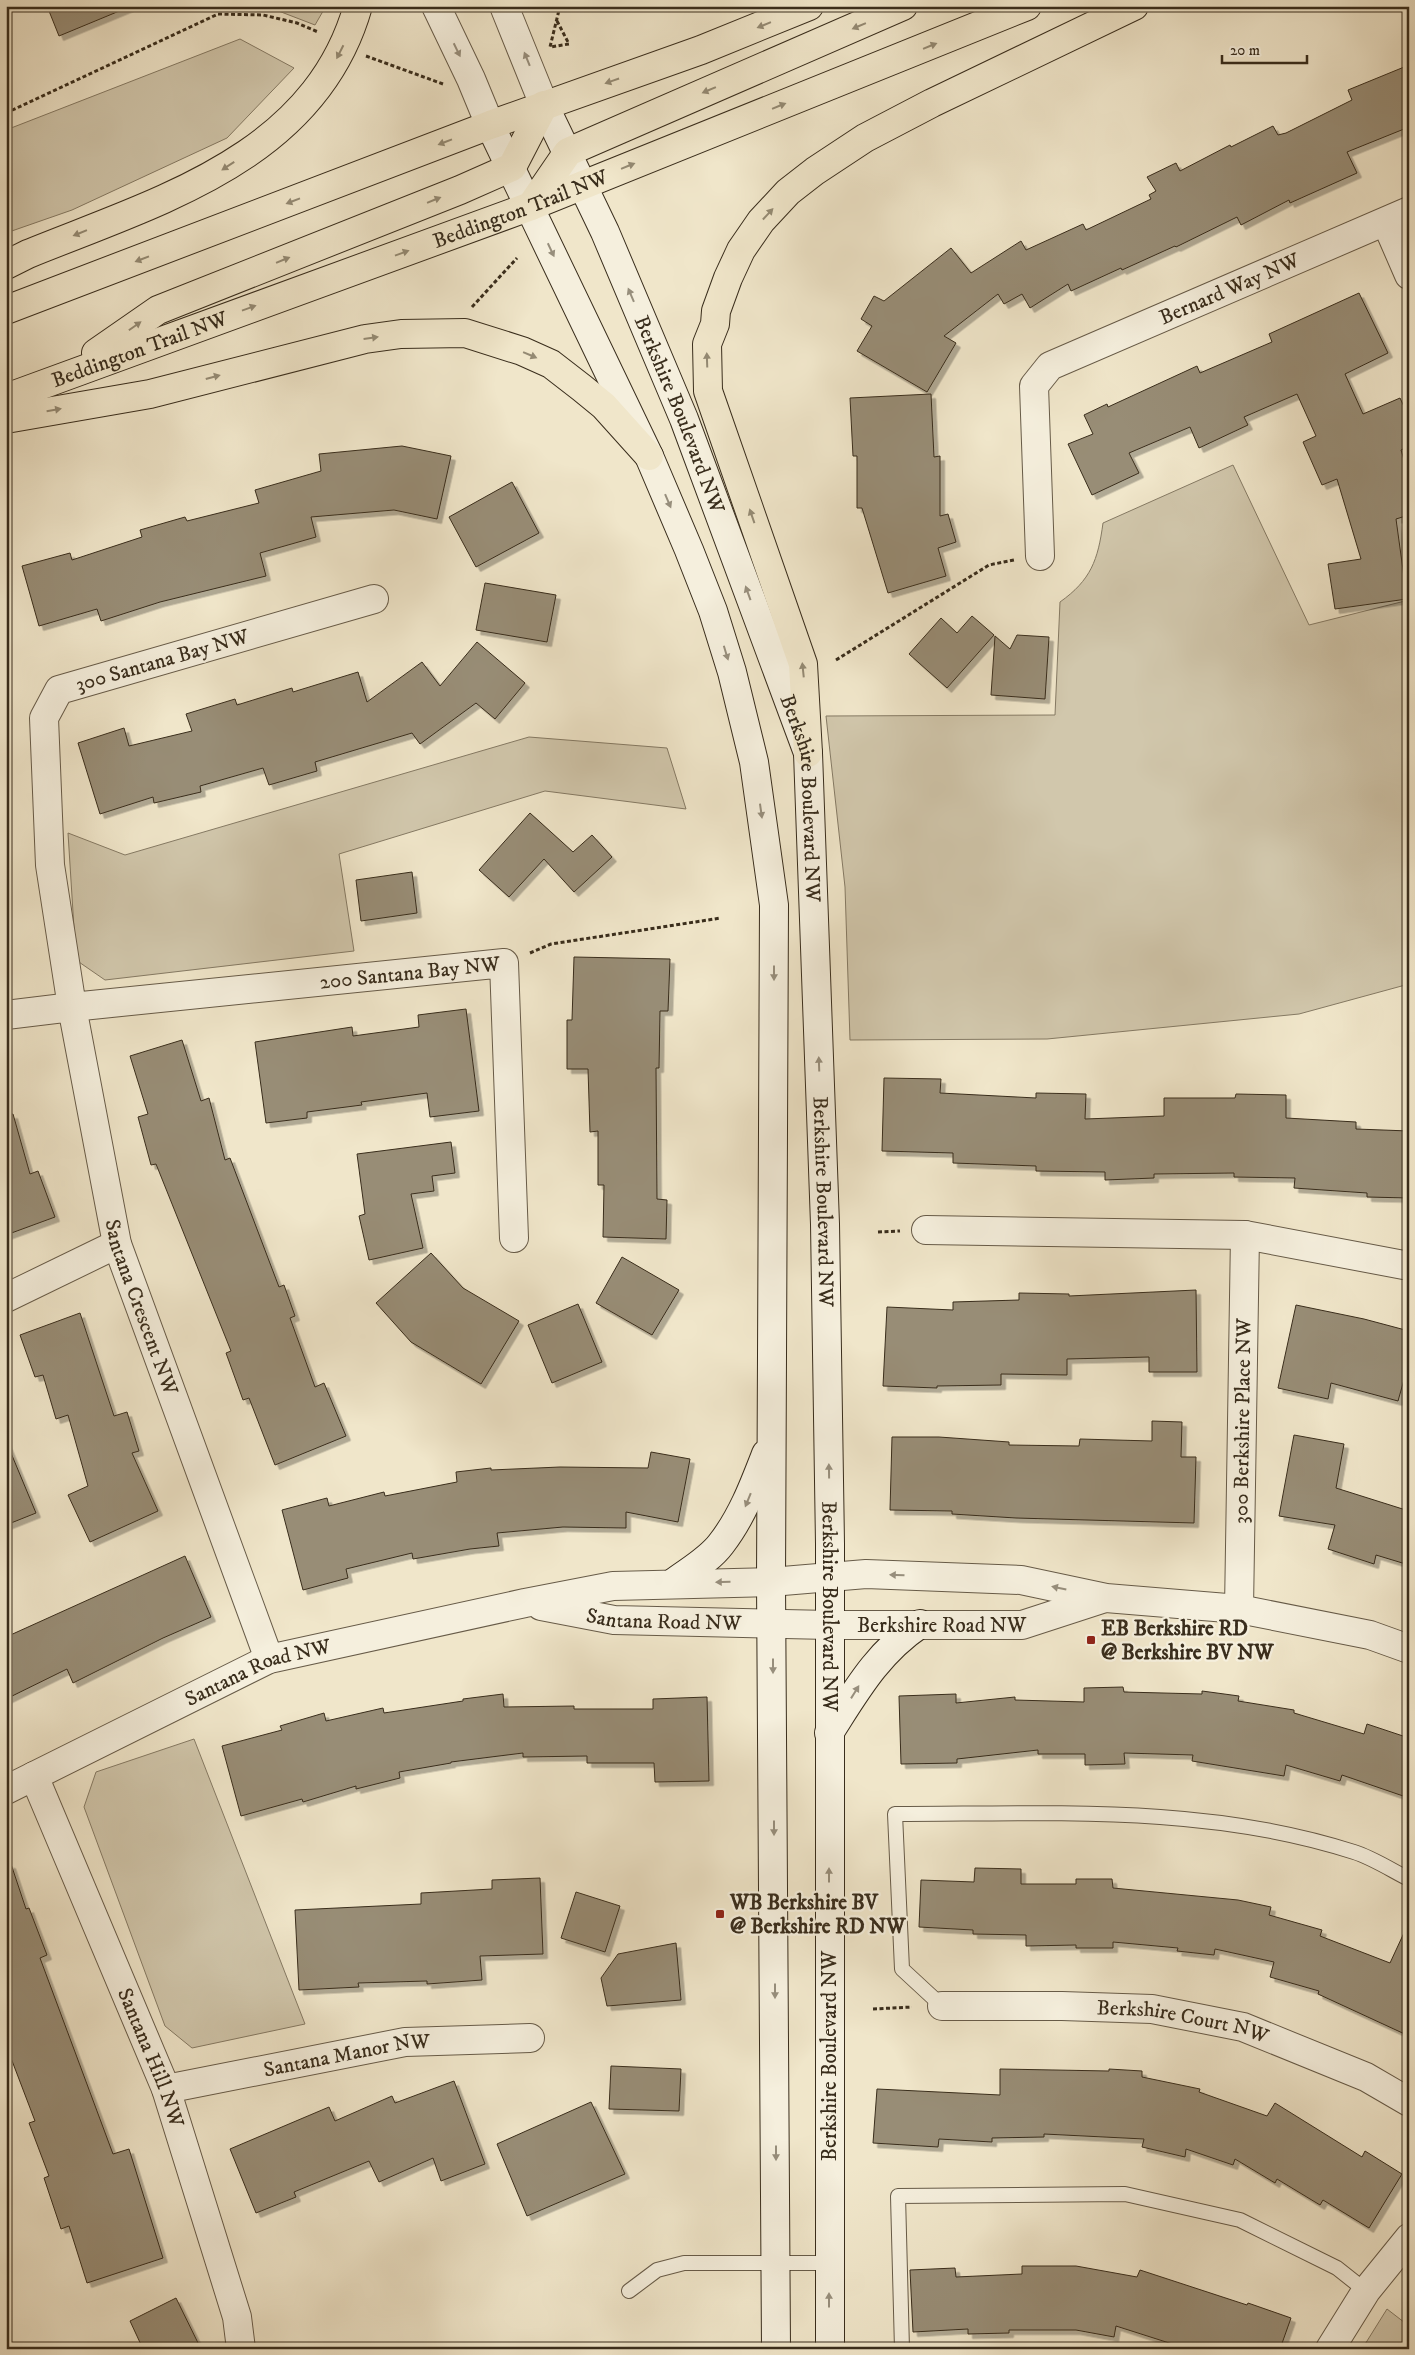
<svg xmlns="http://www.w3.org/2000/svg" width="1415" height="2355" font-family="'IM FELL DW Pica',serif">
<defs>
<filter id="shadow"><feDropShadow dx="4.5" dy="4.5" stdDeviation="0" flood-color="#0004"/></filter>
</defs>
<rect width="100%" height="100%" fill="#f0e6ca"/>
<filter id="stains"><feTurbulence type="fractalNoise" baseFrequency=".004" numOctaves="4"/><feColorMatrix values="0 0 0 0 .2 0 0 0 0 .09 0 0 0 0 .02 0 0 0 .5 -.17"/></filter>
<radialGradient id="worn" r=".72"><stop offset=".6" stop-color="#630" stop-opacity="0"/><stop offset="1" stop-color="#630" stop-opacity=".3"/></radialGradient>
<g fill="#d1c7ac" stroke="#857a64">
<polygon points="242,6 326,6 315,25 276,10"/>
<polygon points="240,39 294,68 227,138 72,210 6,233 6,130"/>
<path d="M1233,465L1309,625L1409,600V984L1299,1014L1047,1039L850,1040L845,887L826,716L1055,715L1060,602C1091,580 1098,560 1103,523Z"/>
<polygon points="529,737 667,748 686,809 545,791 339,854 354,951 105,980 76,960 68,833 125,855"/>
<polygon points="194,1739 305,2024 192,2048 165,2026 84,1807 96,1772"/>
<polygon points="1387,2309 1409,2326 1409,2349 1362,2349"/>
</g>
<g fill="#988d76" stroke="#392d1c" filter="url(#shadow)">
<polygon points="47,6 129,6 129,7 59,36"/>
<polygon points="1409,65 1409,127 1347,152 1357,173 1290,203 1289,200 1241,225 1237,217 1176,247 1175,246 1122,270 1121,268 1071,291 1068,284 1030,308 1022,294 1004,304 998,294 944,336 956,343 927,392 857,351 872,326 861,319 874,296 884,301 951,248 971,273 1021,241 1026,250 1083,224 1086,230 1151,199 1149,195 1156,191 1147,177 1176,163 1180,171 1230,145 1231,147 1273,126 1278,135 1286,133 1352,100 1348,90"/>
<polygon points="1359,293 1388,353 1345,374 1363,414 1400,398 1409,417 1409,446 1401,450 1409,476 1409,515 1396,519 1407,599 1335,609 1328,564 1361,559 1337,479 1322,485 1303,442 1316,436 1297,394 1244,417 1248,425 1199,448 1190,427 1129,453 1139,473 1092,495 1068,444 1093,434 1084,415 1107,404 1108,407 1197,366 1200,373 1272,342 1269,334"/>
<polygon points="931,394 934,457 940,456 940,516 948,514 956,542 938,548 946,576 888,593 862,508 857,508 857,456 853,456 850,398"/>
<polygon points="402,446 451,456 437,519 394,510 311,517 316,537 260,553 266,576 160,602 101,621 97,609 39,626 22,566 70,553 72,560 142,537 140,530 185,517 187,521 259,503 255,490 321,471 319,454"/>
<polygon points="512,482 539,533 476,567 449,517"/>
<polygon points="485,583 556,595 547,642 476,630"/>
<polygon points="972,616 994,635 947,688 909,654 941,618 957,633"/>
<polygon points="1017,635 1049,637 1045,699 991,695 995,636 1010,649"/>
<polygon points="477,642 525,683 495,719 476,703 420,744 412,733 315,762 317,771 269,785 263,768 200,786 201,792 154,803 153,797 100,814 78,743 124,728 129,746 192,731 186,714 235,699 237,705 292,688 293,692 358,672 367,702 422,662 440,686"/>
<polygon points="530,813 573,852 592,835 612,857 574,892 544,859 509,897 479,870"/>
<polygon points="412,872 417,913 361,921 356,880"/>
<polygon points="574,957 670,959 668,1011 660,1011 659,1068 656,1068 657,1199 667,1200 666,1239 603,1237 604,1185 598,1185 598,1131 590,1132 588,1069 567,1069 567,1020 572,1020"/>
<polygon points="466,1009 479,1111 430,1117 427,1093 361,1102 362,1105 307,1112 307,1118 266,1123 255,1042 352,1027 353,1036 419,1027 418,1015"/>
<polygon points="182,1040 201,1101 209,1098 225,1160 230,1158 279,1287 284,1285 295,1316 290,1318 315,1387 324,1383 346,1436 275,1465 249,1398 243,1400 226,1353 231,1351 156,1164 151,1165 138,1117 148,1114 130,1056"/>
<polygon points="884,1078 941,1079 940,1093 1036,1098 1036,1093 1086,1094 1085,1119 1164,1116 1164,1098 1235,1098 1236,1094 1286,1095 1286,1118 1356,1122 1356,1129 1409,1131 1409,1198 1367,1197 1367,1193 1294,1188 1295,1178 1234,1177 1234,1173 1154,1174 1154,1178 1105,1180 1105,1172 1036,1171 1036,1166 953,1163 953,1153 882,1151"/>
<polygon points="13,1114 30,1174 38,1171 55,1217 6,1235 6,1115"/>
<polygon points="451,1142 455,1173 432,1176 434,1191 411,1194 423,1248 369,1260 359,1216 365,1214 357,1154"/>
<polygon points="431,1253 463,1288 519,1321 481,1384 411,1342 376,1303"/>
<polygon points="622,1257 679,1290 652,1335 596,1303"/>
<polygon points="1196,1290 1197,1372 1149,1372 1149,1357 1067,1359 1067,1375 1001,1374 1001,1385 937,1386 937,1388 883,1386 887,1307 953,1310 953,1302 1019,1300 1019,1293 1069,1294 1069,1296"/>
<polygon points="578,1304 602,1362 552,1383 528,1325"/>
<polygon points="1296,1305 1364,1319 1409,1331 1409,1362 1398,1401 1331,1383 1328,1399 1278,1388"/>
<polygon points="80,1313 114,1416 127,1412 139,1451 132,1453 158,1511 90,1542 68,1495 88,1486 68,1415 56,1419 43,1375 35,1377 20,1335"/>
<polygon points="1152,1421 1182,1422 1181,1457 1196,1457 1194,1523 1016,1518 952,1514 952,1511 890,1510 892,1437 939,1437 1009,1442 1009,1445 1079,1446 1080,1439 1152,1441"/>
<polygon points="1294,1435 1344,1444 1336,1488 1409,1511 1409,1565 1376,1555 1374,1564 1328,1549 1335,1525 1279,1516"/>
<polygon points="6,1441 36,1513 6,1525"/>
<polygon points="651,1452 690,1459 678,1522 626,1512 626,1528 563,1527 497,1533 499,1546 470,1549 413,1559 412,1553 346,1569 348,1578 303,1590 282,1510 327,1498 329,1506 384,1492 385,1496 457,1482 456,1472 491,1468 491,1470 560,1467 648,1468"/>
<polygon points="185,1556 211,1617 163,1638 73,1683 67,1669 6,1699 6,1637"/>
<polygon points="1123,1687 1124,1692 1202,1694 1202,1691 1239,1696 1238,1701 1294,1710 1294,1713 1364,1734 1367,1724 1409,1738 1409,1798 1342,1775 1340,1781 1286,1765 1284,1776 1192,1761 1193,1755 1124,1753 1125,1764 1085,1765 1085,1754 1038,1754 1038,1750 957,1759 957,1763 901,1764 899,1696 956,1694 956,1703 1015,1697 1015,1700 1084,1702 1084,1688"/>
<polygon points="503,1694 504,1707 574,1706 574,1709 653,1709 653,1699 707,1697 709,1781 655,1782 654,1763 587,1763 587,1756 523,1757 523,1753 451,1762 451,1763 399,1772 400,1778 356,1789 356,1786 303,1802 302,1799 241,1816 222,1746 282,1730 280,1726 324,1713 326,1721 383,1708 384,1713 463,1701 463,1699"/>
<polygon points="6,1864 11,1864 26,1909 29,1908 47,1955 40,1958 113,2154 129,2149 163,2258 87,2283 69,2226 61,2229 44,2178 49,2176 29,2123 35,2121 6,2045"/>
<polygon points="975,1868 1021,1869 1021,1884 1076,1884 1076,1879 1112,1879 1113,1888 1238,1900 1271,1907 1269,1915 1322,1930 1320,1936 1390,1963 1409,1922 1409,2036 1318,1994 1319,1991 1270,1977 1274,1962 1215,1949 1214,1955 1177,1951 1178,1948 1113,1942 1113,1948 1076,1948 1076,1945 1026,1946 1026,1935 973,1934 973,1930 919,1927 921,1880 974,1882"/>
<polygon points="540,1878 543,1954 480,1956 482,1980 427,1984 427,1981 358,1983 359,1987 299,1990 295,1910 421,1904 421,1893 492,1889 492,1880"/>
<polygon points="576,1892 620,1906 605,1952 561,1938"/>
<polygon points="676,1943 681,2000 607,2006 601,1978 618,1954"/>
<polygon points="611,2066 681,2069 679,2111 609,2109"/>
<polygon points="1000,2069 1109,2071 1109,2069 1142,2071 1142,2077 1200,2089 1199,2092 1267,2116 1275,2103 1362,2157 1365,2151 1402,2174 1369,2228 1323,2200 1320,2205 1277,2179 1275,2183 1235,2159 1233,2165 1186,2149 1185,2157 1142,2147 1144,2139 1044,2134 1044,2137 992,2138 992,2142 939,2139 938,2147 873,2143 877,2089 1000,2095"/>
<polygon points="454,2081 485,2164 441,2181 433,2158 379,2182 369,2161 294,2192 296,2197 256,2213 230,2149 329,2107 335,2121 392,2096 395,2103"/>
<polygon points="591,2102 625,2174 527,2216 497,2144"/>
<polygon points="1022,2266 1076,2266 1137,2277 1140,2270 1247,2305 1248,2303 1291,2318 1280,2349 1188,2349 1116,2326 1114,2337 1076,2330 1009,2330 1009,2333 968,2334 968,2329 913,2332 910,2270 955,2268 956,2277 1022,2274"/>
<polygon points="176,2298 201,2349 143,2349 130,2321"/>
</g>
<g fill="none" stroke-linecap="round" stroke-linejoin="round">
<defs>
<g id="lane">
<path d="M942,2006L902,1969L895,1814C1048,1814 1206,1804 1354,1852C1373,1858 1391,1870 1409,1879"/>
<polyline points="629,2291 657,2270 684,2263 829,2263"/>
<polyline points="902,2349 898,2196 1125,2194 1240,2220 1337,2268 1366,2291"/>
</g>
<g id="street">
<polyline points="436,6 471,79 490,125"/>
<polyline points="504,6 544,105"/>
<polyline points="1386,222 1409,275"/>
<path id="s1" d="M1040,556L1034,386L1050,366L1409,211"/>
<path id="s2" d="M374,599L59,690L44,718L50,865L72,1007L504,963L514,1238"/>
<path id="s3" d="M6,1015L72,1007L117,1244L269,1659"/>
<polyline points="926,1230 1245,1235 1409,1266"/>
<polyline points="6,1298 117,1244"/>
<path id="s4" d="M541,1606L614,1620L829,1625H1022L1105,1598"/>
<path id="s5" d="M1239,1609L1245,1235"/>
<path id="s6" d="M34,1776L166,2089L237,2317L241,2349"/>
<path id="s7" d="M6,1790L269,1659L525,1603L613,1586L771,1582L866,1574L1021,1580L1106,1598L1239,1609L1370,1635L1409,1649"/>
<path id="s8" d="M942,2006H1062L1152,2009L1243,2027L1366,2077L1409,2102"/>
<path id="s9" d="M166,2089L405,2042L530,2038"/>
<polyline points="1330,2349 1366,2291 1409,2238"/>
</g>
<g id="secondary">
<path id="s10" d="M544,105L605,232L684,419L808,753L825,1224L830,1544V2349"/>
<polyline points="490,125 649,456 689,550 713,611 732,672 754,762 774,905 771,1582 776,2349"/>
<path d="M673,1583C689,1571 709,1560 721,1544C742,1517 754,1485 766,1454"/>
<path d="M829,1733C856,1691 877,1653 920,1624"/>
</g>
<g id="primary">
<polyline points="531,206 568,152 903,6"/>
<path d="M6,265L28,254C158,201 315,158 358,6"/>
<polyline points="6,310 490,125 701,50 809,6"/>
<polyline points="96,353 158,310 460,190 512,167 544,105"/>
<path id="s11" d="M6,398L531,206L1027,6"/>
<polyline points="6,419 150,394 365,339 401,334 465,333 522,351 551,364 582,388 604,406 649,456"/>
<polyline points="808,753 803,664 708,391 707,344 715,324 716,311 728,278 741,250 761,221 788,192 815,171 865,138 932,103 1134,6"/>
</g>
</defs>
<use href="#lane" stroke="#675b48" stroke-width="16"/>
<use href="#street" stroke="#675b48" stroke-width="30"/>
<use href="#secondary" stroke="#392d1c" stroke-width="30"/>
<use href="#primary" stroke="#392d1c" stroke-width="30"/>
<g stroke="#392d1c" stroke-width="3" stroke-dasharray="4 2.5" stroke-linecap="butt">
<polyline points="557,21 569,44 550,47 560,6"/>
<polyline points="366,56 443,84"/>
<polyline points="6,113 218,14 263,15 297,23 318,32"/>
<polyline points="472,307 517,258"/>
<polyline points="836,660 989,565 1014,560"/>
<polyline points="530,953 551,944 721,918"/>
<polyline points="878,1232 900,1231"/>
<polyline points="873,2009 912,2007"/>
</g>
<use href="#lane" stroke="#f5efdd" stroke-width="14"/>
<use href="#street" stroke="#f5efdd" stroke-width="28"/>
<use href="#secondary" stroke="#f5efdd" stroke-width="28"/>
<use href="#primary" stroke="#f0e6ca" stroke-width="28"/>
</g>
<defs><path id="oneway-solid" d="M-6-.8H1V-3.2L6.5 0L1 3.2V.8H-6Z" transform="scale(1.25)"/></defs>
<g fill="#948a73">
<use href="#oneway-solid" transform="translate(764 25) rotate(158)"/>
<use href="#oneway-solid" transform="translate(859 26) rotate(157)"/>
<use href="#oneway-solid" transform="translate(930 46) rotate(-22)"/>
<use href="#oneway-solid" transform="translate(340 52) rotate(117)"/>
<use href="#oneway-solid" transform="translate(612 81) rotate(161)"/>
<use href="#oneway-solid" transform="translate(709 90) rotate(157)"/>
<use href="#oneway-solid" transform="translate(779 106) rotate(-22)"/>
<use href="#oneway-solid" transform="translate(445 142) rotate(159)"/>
<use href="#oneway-solid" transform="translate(228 166) rotate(147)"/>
<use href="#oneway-solid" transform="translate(628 166) rotate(-22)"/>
<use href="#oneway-solid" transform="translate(434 200) rotate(-22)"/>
<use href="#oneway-solid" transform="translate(293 201) rotate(159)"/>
<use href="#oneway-solid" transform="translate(768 214) rotate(-47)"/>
<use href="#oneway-solid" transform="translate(80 233) rotate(158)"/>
<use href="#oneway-solid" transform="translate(402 253) rotate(-20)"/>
<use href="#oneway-solid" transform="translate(142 259) rotate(159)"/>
<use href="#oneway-solid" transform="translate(283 260) rotate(-22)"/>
<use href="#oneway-solid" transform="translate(249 308) rotate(-20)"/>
<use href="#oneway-solid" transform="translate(135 326) rotate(-35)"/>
<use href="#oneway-solid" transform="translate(371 338) rotate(-8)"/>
<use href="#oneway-solid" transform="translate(530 355) rotate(23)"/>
<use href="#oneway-solid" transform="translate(707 360) rotate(-92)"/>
<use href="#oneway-solid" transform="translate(213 377) rotate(-15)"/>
<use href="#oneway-solid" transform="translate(54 410) rotate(-10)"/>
<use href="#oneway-solid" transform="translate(752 516) rotate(-109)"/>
<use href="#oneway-solid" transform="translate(803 670) rotate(-96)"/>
</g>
<g fill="#978e7c">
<use href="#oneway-solid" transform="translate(457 50) rotate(64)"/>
<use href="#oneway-solid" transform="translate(527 59) rotate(-112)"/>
<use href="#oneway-solid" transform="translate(551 250) rotate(65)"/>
<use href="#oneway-solid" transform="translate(631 295) rotate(-113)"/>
<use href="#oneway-solid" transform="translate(668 501) rotate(67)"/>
<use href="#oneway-solid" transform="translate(748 593) rotate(-110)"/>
<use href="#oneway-solid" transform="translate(726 653) rotate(73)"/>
<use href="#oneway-solid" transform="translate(761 811) rotate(82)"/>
<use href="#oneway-solid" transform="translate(774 973) rotate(90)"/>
<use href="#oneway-solid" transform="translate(819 1064) rotate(-92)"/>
<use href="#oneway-solid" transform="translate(829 1471) rotate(-91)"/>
<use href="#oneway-solid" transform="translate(748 1500) rotate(112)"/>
<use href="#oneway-solid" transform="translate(897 1575) rotate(-178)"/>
<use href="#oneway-solid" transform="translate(723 1582) rotate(179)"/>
<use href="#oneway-solid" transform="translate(1059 1588) rotate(-168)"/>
<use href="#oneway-solid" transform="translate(773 1666) rotate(90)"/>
<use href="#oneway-solid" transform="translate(855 1692) rotate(-58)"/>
<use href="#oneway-solid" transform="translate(774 1828) rotate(90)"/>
<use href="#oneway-solid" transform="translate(829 1875) rotate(-90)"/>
<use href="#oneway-solid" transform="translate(775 1991) rotate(90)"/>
<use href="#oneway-solid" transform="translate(776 2153) rotate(90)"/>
<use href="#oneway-solid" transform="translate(829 2300) rotate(-90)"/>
</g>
<g fill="#8f2418" stroke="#f5efdd" stroke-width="2">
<rect x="1086" y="1635" width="10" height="10" rx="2.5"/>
<rect x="715" y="1909" width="10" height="10" rx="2.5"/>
</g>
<g text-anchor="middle" stroke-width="4.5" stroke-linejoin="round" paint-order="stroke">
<g font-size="21" fill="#392d1c" stroke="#f5efdd">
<text dy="7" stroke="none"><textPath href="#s11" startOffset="548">Beddington Trail NW</textPath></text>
<text dy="7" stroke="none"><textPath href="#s1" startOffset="391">Bernard Way NW</textPath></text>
<text dy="7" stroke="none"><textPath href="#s11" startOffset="142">Beddington Trail NW</textPath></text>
<text dy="7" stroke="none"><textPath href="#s10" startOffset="338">Berkshire Boulevard NW</textPath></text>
<text transform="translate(162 660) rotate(-16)" y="7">300 Santana Bay NW</text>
<text dy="7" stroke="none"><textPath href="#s10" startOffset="744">Berkshire Boulevard NW</textPath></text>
<text dy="7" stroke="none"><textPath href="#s2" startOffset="990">200 Santana Bay NW</textPath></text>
<text dy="7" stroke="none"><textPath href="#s10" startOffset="1149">Berkshire Boulevard NW</textPath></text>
<text dy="7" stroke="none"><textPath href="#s3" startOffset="375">Santana Crescent NW</textPath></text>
<text dy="7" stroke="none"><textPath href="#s5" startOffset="188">300 Berkshire Place NW</textPath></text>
<text dy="7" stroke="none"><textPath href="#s10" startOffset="1554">Berkshire Boulevard NW</textPath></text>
<text dy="7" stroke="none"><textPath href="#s4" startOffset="124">Santana Road NW</textPath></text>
<text dy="7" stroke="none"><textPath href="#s4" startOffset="402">Berkshire Road NW</textPath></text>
<text dy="7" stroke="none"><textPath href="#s7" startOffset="279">Santana Road NW</textPath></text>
<text dy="7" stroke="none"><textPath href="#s8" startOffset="242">Berkshire Court NW</textPath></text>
<text dy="7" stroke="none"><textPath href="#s9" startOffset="184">Santana Manor NW</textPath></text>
<text transform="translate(829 2056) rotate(-90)" y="7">Berkshire Boulevard NW</text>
<text dy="7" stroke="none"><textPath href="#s6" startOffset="305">Santana Hill NW</textPath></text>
</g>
<g font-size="21" font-weight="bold" fill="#392d1c" stroke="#f5efdd" text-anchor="start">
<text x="1101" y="1635">EB Berkshire RD<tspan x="1101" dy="24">@ Berkshire BV NW</tspan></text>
<text x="730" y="1909">WB Berkshire BV<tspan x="730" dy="24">@ Berkshire RD NW</tspan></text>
</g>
</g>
<rect width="1415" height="2355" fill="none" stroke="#f0e6ca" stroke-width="25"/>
<rect x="8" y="8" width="1400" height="2340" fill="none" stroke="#392d1c" stroke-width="2.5"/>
<rect x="12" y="12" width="1390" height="2330" fill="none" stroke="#392d1c"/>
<path d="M1222 55v8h85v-8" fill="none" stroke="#392d1c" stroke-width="2.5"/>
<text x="1230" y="55" font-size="15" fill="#392d1c" stroke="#f5efdd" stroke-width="4" paint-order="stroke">20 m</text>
<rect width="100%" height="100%" filter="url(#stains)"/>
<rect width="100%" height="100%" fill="url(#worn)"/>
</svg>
